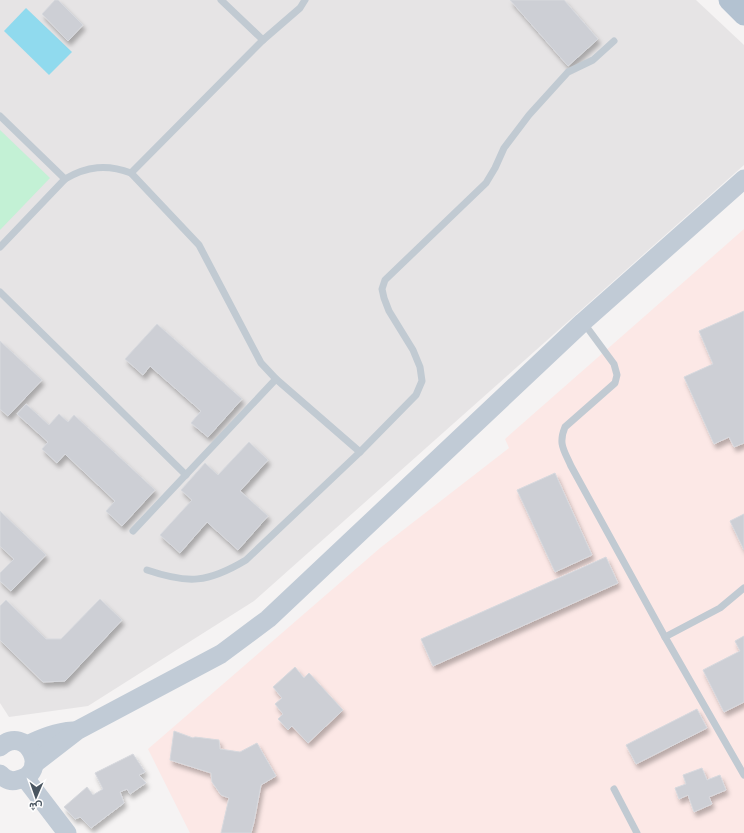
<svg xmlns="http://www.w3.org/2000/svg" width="744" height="833" font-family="'PT Sans',Vazirmatn,sans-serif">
<defs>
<filter id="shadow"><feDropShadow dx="2.5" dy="4.5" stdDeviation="2" flood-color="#0004"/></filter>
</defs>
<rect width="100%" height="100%" fill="#f5f3f3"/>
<polygon fill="#e6e4e5" points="0,0 696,0 744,45 744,165 254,601 88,706 9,717 0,703"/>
<polygon fill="#fce8e6" points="744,229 744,833 190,833 148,749 380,548 509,448 505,439"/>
<polygon fill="#c3f1d5" points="0,130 50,178 0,230"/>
<polygon fill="#90daee" points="26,8 72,52 49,75 4,31"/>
<g fill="#cdcfd5" stroke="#d7d9de" filter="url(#shadow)">
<polygon points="55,0 58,0 83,25 68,41 42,14"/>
<polygon points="510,0 564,0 598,39 568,66"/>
<polygon points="744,311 744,443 734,447 729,437 714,444 684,377 713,364 699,331"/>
<polygon points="157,324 242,399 208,437 191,423 201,411 150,366 143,375 125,359"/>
<polygon points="0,341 42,380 8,416 0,409"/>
<polygon points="26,404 49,425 59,414 68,422 74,415 155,490 122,526 106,511 115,501 65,454 57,463 42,449 48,442 17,414"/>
<polygon points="249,442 268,460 240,491 268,516 238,550 207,522 180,553 160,535 192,500 181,490 205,463 218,475"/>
<polygon points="555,473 592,555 555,572 517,490"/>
<polygon points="0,511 46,555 11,591 0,581 0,573 14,559 0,546"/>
<polygon points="744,514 744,550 730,521"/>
<polygon points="606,557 618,583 433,666 421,639"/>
<polygon points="100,599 122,620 65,681 43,682 0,640 0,606 6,600 46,639 61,639"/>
<polygon points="744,636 744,702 724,712 703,670 740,651 735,641"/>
<polygon points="295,667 304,678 309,673 343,710 308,743 292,726 288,730 278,719 283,714 275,704 282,698 273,687"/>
<polygon points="697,709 707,728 636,764 626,745"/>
<polygon points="174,731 193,738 195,737 219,740 220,749 240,752 257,743 276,776 261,785 254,822 251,833 221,833 229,798 221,795 212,782 211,773 170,760"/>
<polygon points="133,754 145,772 139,775 146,783 130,794 127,789 120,792 124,803 91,828 80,817 75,819 64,807 87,787 93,795 103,789 95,773"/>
<polygon points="702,768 707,780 720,775 726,790 709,797 712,804 694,812 688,795 679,799 675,788 686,784 683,775"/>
</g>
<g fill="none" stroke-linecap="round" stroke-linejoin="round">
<g stroke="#c1cad2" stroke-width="7">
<polyline points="221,0 263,40"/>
<polyline points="0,116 65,179"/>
<polyline points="131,173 263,40 300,8 305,0"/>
<path d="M0,247L65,179C87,166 107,164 131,173L199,245L261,363L276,379L360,452L416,395L422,381L420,367L413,350L389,311L384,298L382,289L385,280L486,183L495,168L504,148L529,115L568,72L593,60L614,41"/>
<polyline points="0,292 186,475"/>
<path d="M583,322L614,364L617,375L615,383L565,427C558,444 564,450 571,466L665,637L744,775"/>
<polyline points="133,531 276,379"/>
<path d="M147,570C188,584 208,583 246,560L360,452"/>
<polyline points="665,637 720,608 744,588"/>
<polyline points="614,789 637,833"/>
</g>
<g stroke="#c1cbd6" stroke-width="19">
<path d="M27,745C42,738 56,732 73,731"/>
<path d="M0,747C27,723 52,774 17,780C11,782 5,779 0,774"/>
<polyline points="34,764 78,730 221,654 268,619 583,322 744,179"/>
<polyline points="25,778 67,833"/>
</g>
<polyline stroke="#b3c2d1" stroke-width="21" points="729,0 744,15"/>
</g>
<g transform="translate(36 797) rotate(182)" stroke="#ffffff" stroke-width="3" paint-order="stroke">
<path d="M0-3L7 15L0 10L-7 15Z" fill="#4a5661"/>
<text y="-6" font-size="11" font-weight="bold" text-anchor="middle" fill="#4a5661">ش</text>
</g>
</svg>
